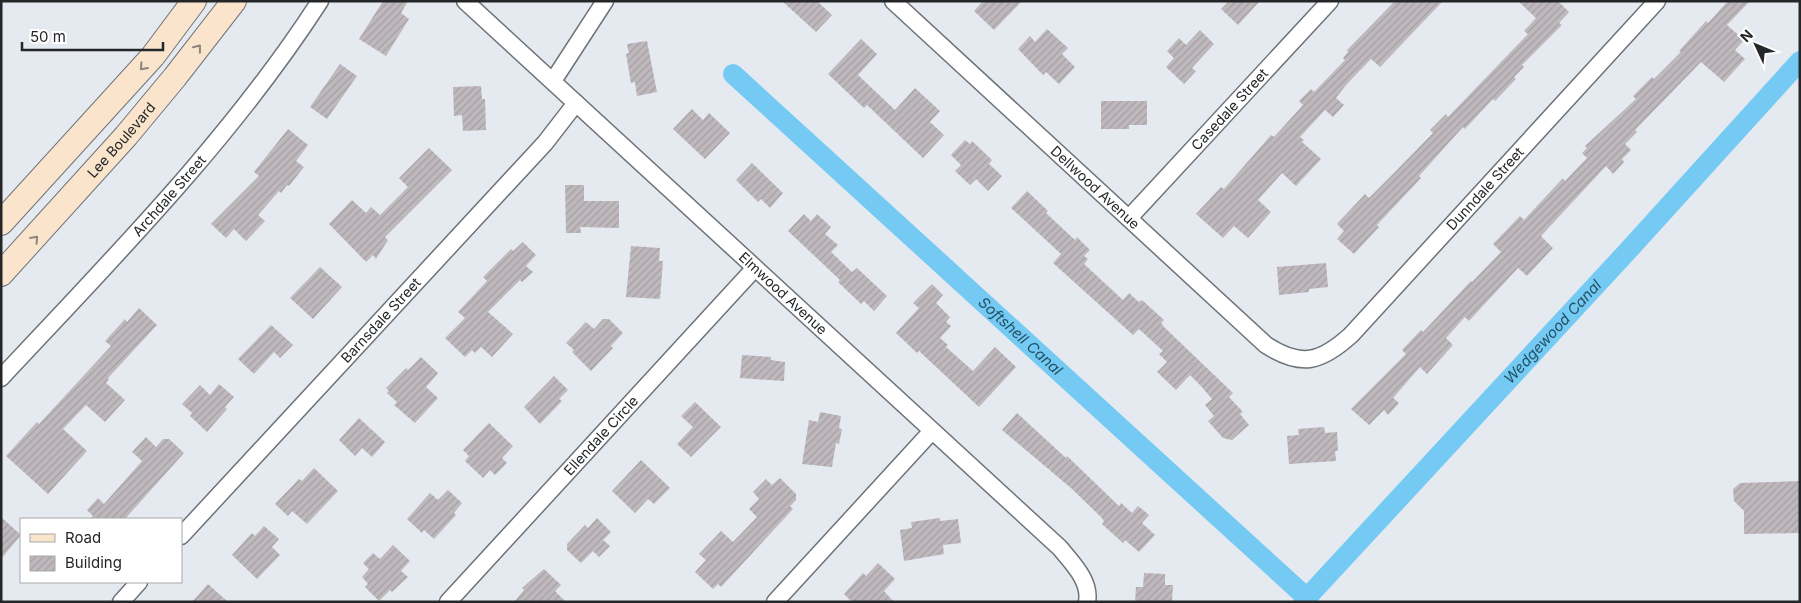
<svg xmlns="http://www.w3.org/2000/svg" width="1801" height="603" font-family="Inter,sans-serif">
<defs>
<pattern id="building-hatch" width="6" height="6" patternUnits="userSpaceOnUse" patternTransform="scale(1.25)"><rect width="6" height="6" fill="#bfb9be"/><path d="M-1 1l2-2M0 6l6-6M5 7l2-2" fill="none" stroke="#a49fa3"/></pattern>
</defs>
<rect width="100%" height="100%" fill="#e5eaf0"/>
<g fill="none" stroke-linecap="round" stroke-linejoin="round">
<g stroke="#74caf3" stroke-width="20">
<path id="s1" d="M733,74L1307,598"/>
<path id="s2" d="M1303,602L1624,255L1800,61"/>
</g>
</g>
<g fill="url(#building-hatch)">
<polygon points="383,1 408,1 401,13 409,19 386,56 359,39"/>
<polygon points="782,1 817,1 832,15 816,32"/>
<polygon points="983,1 1022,1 994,30 974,11"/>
<polygon points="1229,1 1260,1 1238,25 1221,9"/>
<polygon points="1395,1 1443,1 1380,67 1371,59 1346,85 1336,98 1344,105 1333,117 1325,110 1300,137 1304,140 1302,142 1321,159 1296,186 1282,173 1258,200 1271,212 1248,238 1234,226 1223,238 1196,214 1221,187 1224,189 1271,135 1274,137 1303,105 1299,101 1311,89 1314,92 1345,60 1343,58 1348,52 1347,50"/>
<polygon points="1518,1 1558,1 1569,12 1559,23 1562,25 1522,65 1524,67 1514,77 1516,79 1495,101 1493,99 1465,129 1463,127 1419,176 1421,178 1377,225 1379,227 1354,254 1337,239 1344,231 1337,224 1365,194 1369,198 1393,174 1433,133 1430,130 1446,114 1448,117 1528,34 1524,31 1536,18"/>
<polygon points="1728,1 1750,1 1727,25 1744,40 1735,50 1745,59 1724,82 1701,62 1635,130 1637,132 1625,144 1631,150 1622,159 1624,162 1613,174 1606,166 1541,236 1553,248 1527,276 1518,268 1469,321 1465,317 1446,338 1453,345 1427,374 1420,367 1393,398 1399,403 1388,415 1384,410 1369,425 1351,409 1406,354 1402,350 1421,330 1423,332 1471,281 1472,282 1501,252 1493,244 1520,216 1524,220 1563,178 1565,181 1587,158 1582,153 1587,148 1585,146 1636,99 1633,96 1652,77 1654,79 1681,52 1679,51 1706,21 1708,23"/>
<polygon points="1047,29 1068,48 1062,54 1075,67 1059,84 1046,72 1043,75 1018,49 1030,36 1035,42"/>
<polygon points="1200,30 1214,44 1192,68 1196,71 1184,84 1166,67 1174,58 1167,51 1179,38 1186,45"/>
<polygon points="861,39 877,54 858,75 895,110 915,88 940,111 930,122 944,135 923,158 867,105 864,108 828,74"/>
<polygon points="647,41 657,92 637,96 635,82 631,83 626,54 629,53 627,44"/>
<polygon points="340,64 357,76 327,119 310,107"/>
<polygon points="481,86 482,99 485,99 486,130 463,131 462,115 454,116 453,87"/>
<polygon points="1101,101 1147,101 1147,125 1129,125 1129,129 1101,129"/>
<polygon points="692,109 703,120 709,113 730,133 705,159 673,129"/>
<polygon points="288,129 308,145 296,161 304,167 289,186 287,185 281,193 279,191 258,215 265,221 246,241 234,229 226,238 211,224 259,176 254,172"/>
<polygon points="965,140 970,144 972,141 992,160 989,164 1002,176 988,191 976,179 970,185 955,171 961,165 951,155"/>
<polygon points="429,148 452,170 385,237 388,240 376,259 373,255 366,262 329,224 352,200 366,213 371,207 380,215 408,187 399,178"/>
<polygon points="752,163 783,193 770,208 761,199 758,202 736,180"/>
<polygon points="565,185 584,185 584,201 619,201 619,228 580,227 581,233 566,233"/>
<polygon points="1027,191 1048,211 1046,213 1075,240 1077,237 1090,250 1084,256 1088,259 1084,264 1123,300 1129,293 1139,302 1142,300 1164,320 1161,323 1164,327 1233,393 1229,397 1243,412 1240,414 1249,425 1232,440 1223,438 1208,421 1214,416 1205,405 1212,399 1201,386 1190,375 1176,390 1157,372 1167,362 1159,354 1163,351 1139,329 1133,335 1053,263 1061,254 1011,208"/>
<polygon points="804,214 811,221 817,214 831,227 825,234 838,245 831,252 852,272 857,268 887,296 874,311 864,301 861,304 838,282 840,280 788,231"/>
<polygon points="523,242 536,255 526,266 533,272 522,282 520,280 488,312 513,334 492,357 481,347 475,353 472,350 465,357 445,338 465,318 458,312 487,281 483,277 511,249 513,251"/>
<polygon points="631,246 660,248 659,261 663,261 660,299 626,297"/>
<polygon points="1326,263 1328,287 1309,289 1309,292 1279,295 1277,267"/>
<polygon points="320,267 342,287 313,319 290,298"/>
<polygon points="932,284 943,295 936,303 950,317 946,322 951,326 940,338 948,345 946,347 973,371 995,347 1016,367 979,407 919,351 917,353 896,333 919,308 913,303"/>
<polygon points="139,308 157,325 108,378 109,379 106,383 125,400 105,422 86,405 63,429 87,451 48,494 6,456 37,422 39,424 111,346 105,341 125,319 127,322"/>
<polygon points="603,319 609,319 623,333 611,346 613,348 591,371 572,352 574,350 566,343 586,322 594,329"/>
<polygon points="271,325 293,345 280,358 274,352 254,374 238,359"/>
<polygon points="742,355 771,357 771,360 785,362 784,381 740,378"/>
<polygon points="421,357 438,373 426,387 438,398 415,423 394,405 397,402 387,393 389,391 386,388 406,368 408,370"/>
<polygon points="554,376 568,390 559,399 562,401 540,424 524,407"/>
<polygon points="219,384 234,397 225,407 227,409 207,432 190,416 192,413 182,404 200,385 210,395"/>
<polygon points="695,402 721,427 691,457 677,444 693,427 681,416"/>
<polygon points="820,412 841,416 839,428 842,429 839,444 836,443 832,467 802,464 809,420 818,422"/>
<polygon points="1017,413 1066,458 1067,456 1119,506 1121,503 1132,513 1138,506 1149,515 1142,523 1155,535 1139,552 1125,540 1123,543 1102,524 1104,521 1101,517 1071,488 1002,430"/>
<polygon points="359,418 385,442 372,457 362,448 355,456 339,440"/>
<polygon points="489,423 513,446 502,458 507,463 495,475 490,470 483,478 465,461 469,456 463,450"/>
<polygon points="1324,427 1325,433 1337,432 1338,451 1335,451 1336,461 1289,464 1287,436 1299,435 1298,429"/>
<polygon points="146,437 156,447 163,439 169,439 184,453 125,519 90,519 93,516 87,510 98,498 104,504 142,461 132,452"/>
<polygon points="641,460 670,488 654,504 648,499 635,513 612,491"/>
<polygon points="314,468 338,491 307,524 292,511 288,516 275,504 299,479 302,481"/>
<polygon points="780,478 796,494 796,500 790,506 793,509 721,587 718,584 713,589 695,572 706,560 699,554 721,531 733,542 757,517 749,509 759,499 753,492 766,479 772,485"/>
<polygon points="1800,481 1800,533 1744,534 1744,511 1734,501 1733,489 1740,483"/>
<polygon points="448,490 462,503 454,513 456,515 434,539 424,530 422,533 407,519 430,493 438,500"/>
<polygon points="1,517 21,535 1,559"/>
<polygon points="597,518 611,532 603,540 610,546 599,557 593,551 581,563 567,550 567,544 585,525 588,528"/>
<polygon points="940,518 940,521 958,519 961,543 943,545 944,554 904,561 900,530 912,528 911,522"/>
<polygon points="264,526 279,539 272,547 280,555 257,579 232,555 252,533 255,536"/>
<polygon points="393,545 410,561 401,571 408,577 392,592 390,590 379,601 365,587 368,584 362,577 369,569 363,563 373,553 380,559"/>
<polygon points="878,563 895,579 884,591 894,602 852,602 844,594 863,573 866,576"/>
<polygon points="544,569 561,585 555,591 566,602 514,602 524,590 522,588"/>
<polygon points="1144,573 1165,574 1165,585 1173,585 1172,602 1135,602 1136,587 1143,587"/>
<polygon points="208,584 228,602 192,602"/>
</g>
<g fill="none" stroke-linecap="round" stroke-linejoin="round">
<defs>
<g id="minor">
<path id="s3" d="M465,1L1060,548C1072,563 1091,581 1087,602"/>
<path id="s4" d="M893,1L1266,345C1302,368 1321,362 1351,335L1657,1"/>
<polyline points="553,81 605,1"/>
<path id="s5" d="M1129,218L1330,1"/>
<path id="s6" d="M1,378C113,258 231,139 320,1"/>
<path id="s7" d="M181,536L545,143L576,103"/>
<polyline points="121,602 139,582"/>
<path id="s8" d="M448,602L754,269"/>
<polyline points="775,602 931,432"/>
</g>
<g id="secondary">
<polyline points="1,223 153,56 194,1"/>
<path id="s9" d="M1,274L126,136L175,77L234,1"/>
</g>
</defs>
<use href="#minor" stroke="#6e7379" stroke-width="19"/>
<use href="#secondary" stroke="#6e7379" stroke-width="26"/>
<use href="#minor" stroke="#fff" stroke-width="16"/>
<use href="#secondary" stroke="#fae4cc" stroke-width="24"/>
</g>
<defs><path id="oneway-chevron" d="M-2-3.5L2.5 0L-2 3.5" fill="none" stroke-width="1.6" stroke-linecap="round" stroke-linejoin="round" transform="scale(1.25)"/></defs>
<g stroke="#8f857a">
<use href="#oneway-chevron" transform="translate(198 48) rotate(-52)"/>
<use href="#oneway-chevron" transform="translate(143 67) rotate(132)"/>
<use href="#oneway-chevron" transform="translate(35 239) rotate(-48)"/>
</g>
<g text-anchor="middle" stroke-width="5" stroke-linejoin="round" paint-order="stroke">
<g font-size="14" fill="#242628" stroke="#fff">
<text dy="5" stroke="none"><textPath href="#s5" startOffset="148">Casedale Street</textPath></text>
<text dy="5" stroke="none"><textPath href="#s9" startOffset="180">Lee Boulevard</textPath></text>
<text dy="5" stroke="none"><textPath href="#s4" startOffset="275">Dellwood Avenue</textPath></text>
<text dy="5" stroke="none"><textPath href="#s4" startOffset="801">Dunndale Street</textPath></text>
<text dy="5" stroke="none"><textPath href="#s6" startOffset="248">Archdale Street</textPath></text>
<text dy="5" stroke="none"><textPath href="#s3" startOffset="432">Elmwood Avenue</textPath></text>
<text dy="5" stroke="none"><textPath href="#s7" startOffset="294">Barnsdale Street</textPath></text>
<text dy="5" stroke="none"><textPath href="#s8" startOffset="226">Ellendale Circle</textPath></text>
</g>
<g font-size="15" font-style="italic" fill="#225267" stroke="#fff">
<text dy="5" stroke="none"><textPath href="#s2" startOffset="368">Wedgewood Canal</textPath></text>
<text dy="5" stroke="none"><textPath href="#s1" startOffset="389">Softshell Canal</textPath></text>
</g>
</g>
<rect width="1801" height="603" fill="none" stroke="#242628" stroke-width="5"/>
<rect x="20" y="518" width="162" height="65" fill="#ffffff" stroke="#a7a8a9"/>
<rect x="30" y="534" width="25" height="8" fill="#fae4cc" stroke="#a7a8a9"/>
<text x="65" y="543" font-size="15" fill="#242628">Road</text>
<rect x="30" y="556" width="25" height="15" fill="url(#building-hatch)" stroke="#a7a8a9"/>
<text x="65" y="568" font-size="15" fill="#242628">Building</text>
<g transform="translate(1756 45) rotate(314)" stroke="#ffffff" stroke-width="4" paint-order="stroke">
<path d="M0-4L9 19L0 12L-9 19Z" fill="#242628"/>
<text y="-8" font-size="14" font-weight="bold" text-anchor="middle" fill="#242628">N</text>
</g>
<path d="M22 42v8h141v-8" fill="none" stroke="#242628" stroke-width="2.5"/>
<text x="30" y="42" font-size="15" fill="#242628" stroke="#ffffff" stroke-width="4" paint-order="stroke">50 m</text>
</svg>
